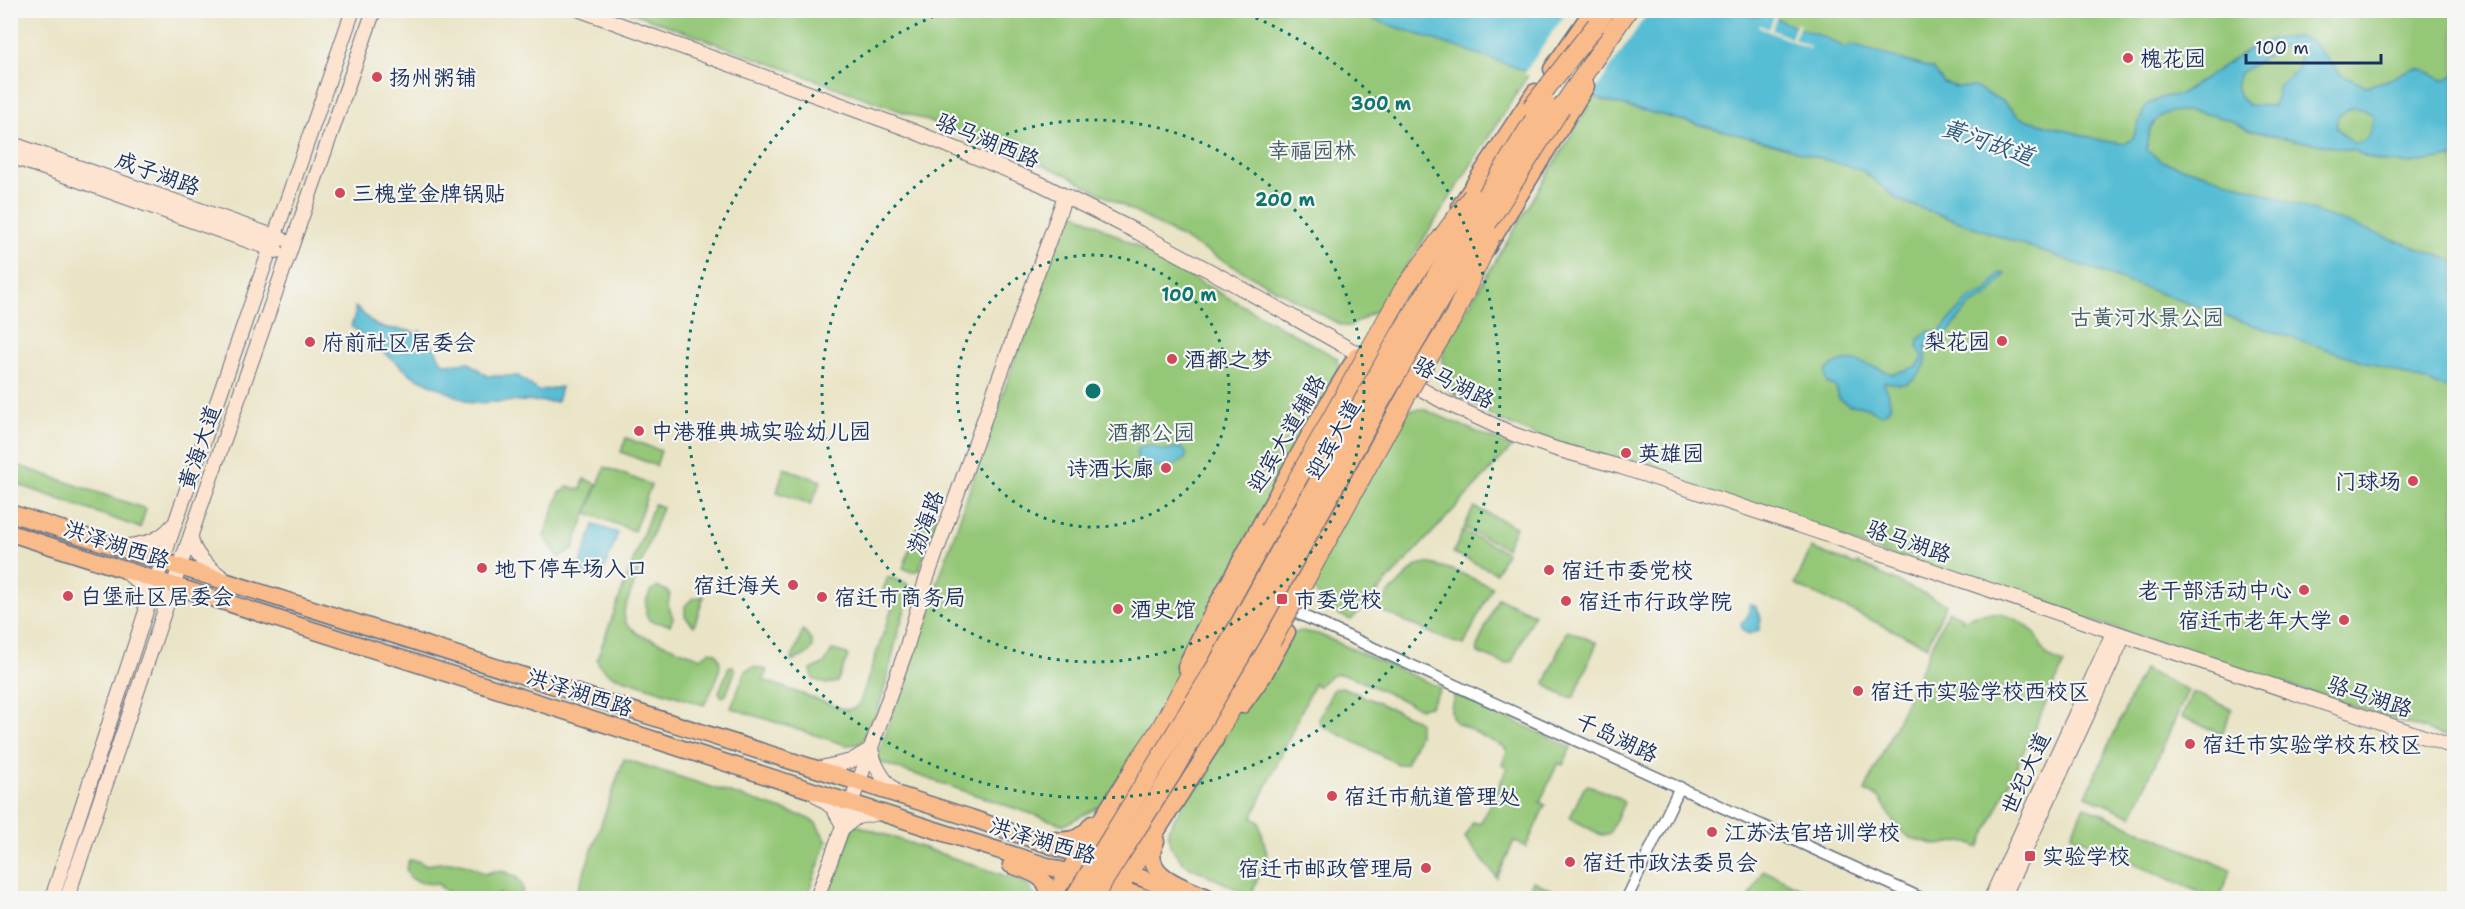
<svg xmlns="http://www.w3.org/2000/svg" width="2465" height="909" font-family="'Shantell Sans','LXGW WenKai TC',sans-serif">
<rect width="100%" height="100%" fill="#f6f6f2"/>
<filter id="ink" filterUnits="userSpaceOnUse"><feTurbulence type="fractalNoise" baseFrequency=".0167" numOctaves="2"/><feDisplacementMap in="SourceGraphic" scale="12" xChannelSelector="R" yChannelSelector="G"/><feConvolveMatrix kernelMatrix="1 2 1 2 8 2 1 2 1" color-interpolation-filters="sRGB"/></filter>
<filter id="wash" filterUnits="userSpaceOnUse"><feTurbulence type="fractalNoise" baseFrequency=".008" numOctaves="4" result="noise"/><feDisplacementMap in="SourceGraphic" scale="24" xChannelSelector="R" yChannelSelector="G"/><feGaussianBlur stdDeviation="1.35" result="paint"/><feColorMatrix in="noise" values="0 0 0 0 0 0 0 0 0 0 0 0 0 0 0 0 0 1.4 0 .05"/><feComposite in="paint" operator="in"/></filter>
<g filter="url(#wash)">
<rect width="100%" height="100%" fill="#eae4c6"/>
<g fill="#94c777" stroke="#587b6a" stroke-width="1.5">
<polygon points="628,11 1569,11 1379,309 1349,327 1341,325 1067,175 1012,152"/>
<polygon points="1653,11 2454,11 2454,739 1801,526 1535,435 1502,421 1451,392 1442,361 1446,343 1590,104"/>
<polygon points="1067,208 1337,358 1343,397 1108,802 1064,825 876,761"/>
<path d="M1423,409L1512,447L1351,620C1329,611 1315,600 1311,576L1407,410Z"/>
<polygon points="626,438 661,451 656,466 621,452"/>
<polygon points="11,463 146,509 140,528 11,482"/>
<polygon points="605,467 651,485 634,531 587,513"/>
<polygon points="784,468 821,481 811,504 777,492"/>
<polygon points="584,479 597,484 573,549 559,557 544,536 560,492 564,491 568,486 581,490"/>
<path d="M654,504L662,507L624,611L625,622L638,634L701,658L710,651L716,653C727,666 711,692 704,705L611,675L599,665L597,659Z"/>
<polygon points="1474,507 1516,527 1506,548 1464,528"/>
<polygon points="923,511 937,515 938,518 919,570 912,572 903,568"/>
<polygon points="1463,531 1506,552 1496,573 1453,553"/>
<polygon points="1811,548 1855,565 1857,563 1946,604 1927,646 1795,585"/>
<polygon points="1427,563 1453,570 1492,587 1464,645 1447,640 1375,608 1417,565"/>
<path d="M888,577L906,583L912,591C908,601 904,611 901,622C891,654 883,720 859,744L846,745L731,708L746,670L754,667L767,670L763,680L846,710L856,708L860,702L895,599L882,593Z"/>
<polygon points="658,587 667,591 670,594 668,604 673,618 670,625 650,621 646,614 646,602 651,590"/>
<polygon points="704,596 694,626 685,616 685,606 692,599"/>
<polygon points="1498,598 1534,614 1512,662 1506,664 1478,653 1477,647"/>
<path d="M1948,611L1963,617L1962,621C1985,607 2018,613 2035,634C2040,640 2042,650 2047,656C2051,659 2059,662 2064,664L1979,848L1963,841L1937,845L1911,838L1898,829L1880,798L1865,791Z"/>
<path d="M803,630C821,647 811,655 791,661Z"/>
<path d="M1567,630L1597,643L1574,697C1564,698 1552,690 1545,683Z"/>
<path d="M1301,631L1318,634L1441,688L1430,706L1419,708L1350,676C1335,672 1329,675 1319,686L1314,684L1252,818L1259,822L1267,854L1251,896L1184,864L1170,846L1168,830L1271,649L1288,635Z"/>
<polygon points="832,650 847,654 848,656 837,682 826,684 813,679 811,670 825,663"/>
<polygon points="733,666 735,671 726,695 722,697 719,692 729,667"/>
<polygon points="2143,669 2188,690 2132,816 2086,796"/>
<polygon points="1342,687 1415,719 1419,723 1419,735 1406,764 1398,764 1321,725 1319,719 1332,692 1334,689"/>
<polygon points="2192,692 2232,709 2222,734 2182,717"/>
<path d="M1455,694L1571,747L1563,765L1558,763L1540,802L1545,805L1526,847L1514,841L1497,878L1465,838L1473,822L1480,824L1507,769L1502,765L1507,751L1504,747L1455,722C1448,712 1451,706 1455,694Z"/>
<polygon points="624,759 805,817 816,823 827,842 806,898 575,898"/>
<polygon points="1588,785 1619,798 1624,803 1609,834 1601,835 1570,818 1583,789"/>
<polygon points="2084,806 2231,870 2219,898 2212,898 2071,835"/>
<polygon points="854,824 1026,883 1036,898 827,898"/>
<path d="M409,860L419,861L425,865C451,861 463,859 485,874C500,867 522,874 523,891L517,898L499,894L494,898C474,898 452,901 438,884L423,883L410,878L406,869Z"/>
<polygon points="1763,870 1813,894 1810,898 1749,898"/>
<polygon points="1533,881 1570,898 1525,898"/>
</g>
<g fill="#56bdd4" stroke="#387699" stroke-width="1.5" fill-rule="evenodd">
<path d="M1717,10L1724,14L1734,12L1752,17L1770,14C1792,30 1822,32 1845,48L1852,45L1933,69L1944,83L1957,87H1974L2002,101L2021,118L2104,141L2125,144L2133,138L2146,105L2163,97L2179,95L2249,49L2273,39L2298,37L2311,42L2343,76L2366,86C2374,84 2382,82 2390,79C2398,76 2407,69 2416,68C2432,68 2439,89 2454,74V160L2452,157C2417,163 2388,170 2355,151C2321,144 2285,140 2251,130C2243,128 2235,122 2226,119C2193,109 2146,99 2147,150L2161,161L2238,184L2454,261V391L2201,308L1898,200L1863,171L1767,142L1605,101L1504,63L1348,11ZM2295,45L2300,54L2298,69L2279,85L2274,106L2248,105L2240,97L2236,85L2240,73L2282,47ZM2352,108L2363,109L2373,116C2373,132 2369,141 2354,144L2336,127L2338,116Z"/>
<path d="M2000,273L2005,274L1989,295L1968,307L1948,333L1928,341L1925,348C1931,362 1918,381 1904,384C1897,385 1890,382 1884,382C1885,395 1900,407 1880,415L1867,407L1849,405L1839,399L1836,387L1827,383L1825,377L1826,371C1848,350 1870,366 1893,374L1918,366L1923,357L1918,348L1919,339L1929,331L1939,332L1969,299L1986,292Z"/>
<path d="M355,307C363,312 370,323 378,326C391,331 404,327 417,334L419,331L423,333V336L435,349L441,361L446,364L469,362L487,376H518L539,391L561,387L557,402L523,401L472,403L413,376L351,326L355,315Z"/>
<path d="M1151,445C1156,447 1160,451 1166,450C1176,450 1179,444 1186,452V458C1171,470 1154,470 1138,460L1136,453L1139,447Z"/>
<polygon points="594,525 618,533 601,579 578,571"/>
<polygon points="1750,605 1755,606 1761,619 1759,630 1749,634 1743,631 1741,624 1748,616"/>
</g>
<g fill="#eae4c6">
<polygon points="1567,11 1649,11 1590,98 1524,74"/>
<polygon points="1775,14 1777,16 1772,30 1791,38 1797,23 1800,25 1794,39 1811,47 1810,49 1758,27 1759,25 1769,29"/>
</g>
</g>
<g filter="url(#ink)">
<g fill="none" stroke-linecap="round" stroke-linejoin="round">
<defs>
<g id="street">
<polyline points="1297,613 1921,898"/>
<polyline points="1627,898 1680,787"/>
</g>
<g id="secondary">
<polyline points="580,10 908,129 1041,184 1139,233 1225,279 1444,402 1513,434 1556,449 1621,467 1801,526 2454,747"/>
<polyline points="10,143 282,239"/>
<polyline points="10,156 277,251"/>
<path d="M191,535C191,554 210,568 223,578"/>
<path d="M119,547C140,545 158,543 172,526"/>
<polyline points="126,572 140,584 146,609"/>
<path d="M816,769L851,761L871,749C875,768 884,781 898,794"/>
<polyline points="816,795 833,808 844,827 857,817 879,813"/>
<polyline points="52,898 169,541 353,10"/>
<polyline points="67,898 173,586 374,10"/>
<polyline points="817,898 905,653 925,583 1065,196"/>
<polyline points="1991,898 2113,633"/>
<polyline points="2003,898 2120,644 2121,636"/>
</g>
<g id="primary">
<polyline points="1552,69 1593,10"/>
<polyline points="1460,206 1535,92"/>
<polyline points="1487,248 1586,86"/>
<polyline points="10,513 971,818 1130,873 1189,898"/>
<polyline points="10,533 1147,898"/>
<path d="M1186,667C1205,623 1230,582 1252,540C1286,478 1319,415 1357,356"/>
<polyline points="1242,705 1263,676 1287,632"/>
<path d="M1044,839C1064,842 1081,842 1092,824"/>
<path d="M1156,841C1139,876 1185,887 1209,898"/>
<path d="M1011,865C1028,871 1052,877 1048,898"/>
<polyline points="1052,898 1141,756"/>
<polyline points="1114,898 1215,740"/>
</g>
<g id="highway">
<polyline points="1589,36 1606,10"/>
<polyline points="1561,108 1628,10"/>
<polyline points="1207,750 1272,641"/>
<polyline points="1134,768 1160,729 1269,530"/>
</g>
</defs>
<use href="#street" stroke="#636e82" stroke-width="13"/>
<use href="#secondary" stroke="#636e82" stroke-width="16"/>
<use href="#primary" stroke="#636e82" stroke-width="19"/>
<use href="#highway" stroke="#636e82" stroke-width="20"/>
<use href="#street" stroke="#fff" stroke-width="10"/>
<use href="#secondary" stroke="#fde4d1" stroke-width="14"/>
<use href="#primary" stroke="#fabb8b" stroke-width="16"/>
<use href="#highway" stroke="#fabb8b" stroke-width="18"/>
<defs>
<g id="highway-bridge">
<polyline points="1531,108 1596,25"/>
<polyline points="1269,530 1403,290 1472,196"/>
<polyline points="1272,641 1415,380 1454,316 1491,236"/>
<polyline points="1074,898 1215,668 1400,334 1545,102"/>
<polyline points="1093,898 1171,775 1255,632 1381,401 1454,276 1561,108"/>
</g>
</defs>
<use href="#highway-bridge" stroke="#636e82" stroke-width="20" stroke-linecap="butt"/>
<use href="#highway-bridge" stroke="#fabb8b" stroke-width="18"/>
</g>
</g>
<g fill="none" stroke="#0f766e" stroke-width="3" stroke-dasharray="3 6">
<circle cx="1093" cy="391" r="136"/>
<circle cx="1093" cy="391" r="271"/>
<path d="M1239 11A407 407 0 1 1 947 11"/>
</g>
<g fill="#d1495b" stroke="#f6f6f2" stroke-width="2">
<circle cx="2128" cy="58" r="6"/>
<circle cx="377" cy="77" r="6"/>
<circle cx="340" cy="193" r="6"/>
<circle cx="2002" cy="341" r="6"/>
<circle cx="310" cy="342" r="6"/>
<circle cx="1172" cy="359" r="6"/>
<circle cx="639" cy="431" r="6"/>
<circle cx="1626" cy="453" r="6"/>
<circle cx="1166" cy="468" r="6"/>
<circle cx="2413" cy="481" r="6"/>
<circle cx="482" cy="568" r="6"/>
<circle cx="1549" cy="570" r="6"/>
<circle cx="793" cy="585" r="6"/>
<circle cx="2304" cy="590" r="6"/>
<circle cx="68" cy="596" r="6"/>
<circle cx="822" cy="597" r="6"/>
<rect x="1276" y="593" width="12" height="12" rx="3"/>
<circle cx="1566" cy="601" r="6"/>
<circle cx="1118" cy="609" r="6"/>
<circle cx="2344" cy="620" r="6"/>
<circle cx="1858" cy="691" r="6"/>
<circle cx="2190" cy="744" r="6"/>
<circle cx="1332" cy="796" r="6"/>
<circle cx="1712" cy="832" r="6"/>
<rect x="2024" y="850" width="12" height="12" rx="3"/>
<circle cx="1570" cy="862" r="6"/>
<circle cx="1426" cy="868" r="6"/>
</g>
<g text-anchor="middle" stroke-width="4.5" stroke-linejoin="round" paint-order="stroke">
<g font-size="22" fill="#1b2f5e" stroke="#f6f6f2" text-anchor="start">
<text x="2140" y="66">槐花园</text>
<text x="389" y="85">扬州粥铺</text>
<text x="352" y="201">三槐堂金牌锅贴</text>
<text x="1990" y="349" text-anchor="end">梨花园</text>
<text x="322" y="350">府前社区居委会</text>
<text x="1184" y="367">酒都之梦</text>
<text x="651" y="439">中港雅典城实验幼儿园</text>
<text x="1638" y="461">英雄园</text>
<text x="1154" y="476" text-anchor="end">诗酒长廊</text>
<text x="2401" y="489" text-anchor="end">门球场</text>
<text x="494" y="576">地下停车场入口</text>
<text x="1561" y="578">宿迁市委党校</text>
<text x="781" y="593" text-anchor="end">宿迁海关</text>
<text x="2292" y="598" text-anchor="end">老干部活动中心</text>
<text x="80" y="604">白堡社区居委会</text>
<text x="834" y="605">宿迁市商务局</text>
<text x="1294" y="607">市委党校</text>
<text x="1578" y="609">宿迁市行政学院</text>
<text x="1130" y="617">酒史馆</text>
<text x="2332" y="628" text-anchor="end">宿迁市老年大学</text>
<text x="1870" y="699">宿迁市实验学校西校区</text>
<text x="2202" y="752">宿迁市实验学校东校区</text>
<text x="1344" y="804">宿迁市航道管理处</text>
<text x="1724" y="840">江苏法官培训学校</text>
<text x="2042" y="864">实验学校</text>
<text x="1582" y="870">宿迁市政法委员会</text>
<text x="1414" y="876" text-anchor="end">宿迁市邮政管理局</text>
</g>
<g font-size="22" fill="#1b2f5e" stroke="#f6f6f2">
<text transform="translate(988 140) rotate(22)" y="8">骆马湖西路</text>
<text transform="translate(158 173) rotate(20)" y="8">成子湖路</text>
<text transform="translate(1454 382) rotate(27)" y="8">骆马湖路</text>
<text transform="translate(1286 433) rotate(-60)" y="8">迎宾大道辅路</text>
<text transform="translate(1333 439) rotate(-61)" y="8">迎宾大道</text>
<text transform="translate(199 447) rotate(-71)" y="8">黄海大道</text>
<text transform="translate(925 522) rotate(-70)" y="8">渤海路</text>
<text transform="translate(1909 541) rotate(19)" y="8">骆马湖路</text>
<text transform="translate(117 544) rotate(18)" y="8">洪泽湖西路</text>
<text transform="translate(580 692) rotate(18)" y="8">洪泽湖西路</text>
<text transform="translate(2370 696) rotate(18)" y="8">骆马湖路</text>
<text transform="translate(1617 737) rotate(25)" y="8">千岛湖路</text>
<text transform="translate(2025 773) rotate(-65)" y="8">世纪大道</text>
<text transform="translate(1043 840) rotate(17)" y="8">洪泽湖西路</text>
</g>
<g font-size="22" fill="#3f5d66" stroke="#f6f6f2">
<text x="1312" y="158">幸福园林</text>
<text x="2147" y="325">古黄河水景公园</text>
<text x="1151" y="440">酒都公园</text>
</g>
<g font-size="24" font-style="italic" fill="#2d5a81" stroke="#f6f6f2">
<text transform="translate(1988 142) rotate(19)" y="8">黄河故道</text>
</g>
</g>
<circle cx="1093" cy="391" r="9" fill="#0f766e" stroke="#f6f6f2" stroke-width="3"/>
<g font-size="18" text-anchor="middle" font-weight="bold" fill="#0f766e" stroke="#f6f6f2" stroke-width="4.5" stroke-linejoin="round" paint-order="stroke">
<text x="1381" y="110">300 m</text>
<text x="1285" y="206">200 m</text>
<text x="1189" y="301">100 m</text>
</g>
<rect width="2465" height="909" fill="none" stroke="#f6f6f2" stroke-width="36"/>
<path d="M2246 54v9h135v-9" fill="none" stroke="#1b2f5e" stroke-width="3"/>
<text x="2255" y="54" font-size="18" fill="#1b2f5e" stroke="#f6f6f2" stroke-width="4.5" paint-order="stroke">100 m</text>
</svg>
